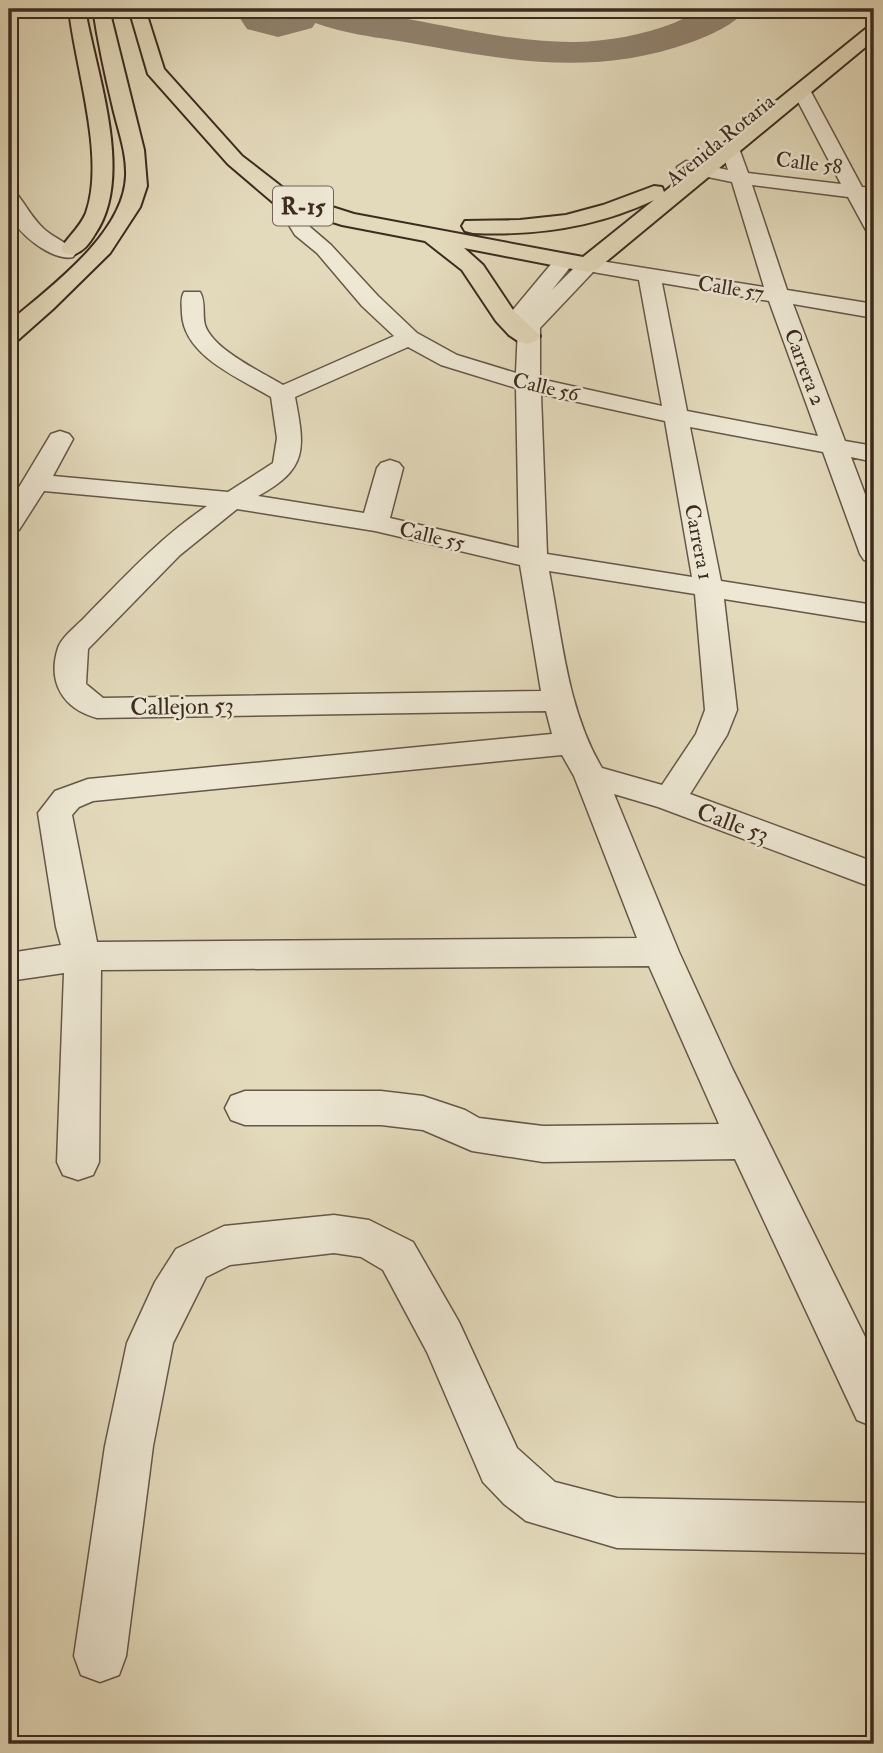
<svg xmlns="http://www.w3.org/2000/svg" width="883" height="1753" font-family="'IM FELL Double Pica',serif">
<rect width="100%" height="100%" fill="#e3dabb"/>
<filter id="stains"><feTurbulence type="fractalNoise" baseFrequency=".00286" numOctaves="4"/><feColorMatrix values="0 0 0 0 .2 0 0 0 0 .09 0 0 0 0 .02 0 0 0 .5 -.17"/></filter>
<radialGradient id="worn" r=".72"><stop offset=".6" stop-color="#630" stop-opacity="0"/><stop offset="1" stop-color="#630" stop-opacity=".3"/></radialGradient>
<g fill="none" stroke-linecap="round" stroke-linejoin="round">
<path fill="#90826e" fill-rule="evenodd" d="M294,9C388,4 480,43 575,42C610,41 642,35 674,23C684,19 693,11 703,9C716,6 733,8 746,9C735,25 710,35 692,42C589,79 502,59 399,41C374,37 308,29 294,9Z"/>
<polygon fill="#90826e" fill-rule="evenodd" points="234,9 325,9 312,28 278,37 247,29"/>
<defs>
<g id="minor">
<path d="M801,85L810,90L862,187L874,188V200L869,199L874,210V234L867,232L848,197L752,185L787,290L874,304V318L793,304L845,441L874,446V462L851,457L874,518V562L864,560L860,554L823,452L690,427L721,581L874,605V623L724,599L737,710L727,735L690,794L874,862V888L658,807L614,794L679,952L732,1068L874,1355V1427L857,1420L735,1159L543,1162L472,1151L423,1130L381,1125H245L231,1120L225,1108L231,1096L245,1091H381L423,1096L465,1110L479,1118L543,1126L719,1124L649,966L101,970L99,1162L93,1175L78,1180L63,1175L57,1162L64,973L9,981V953L61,945L56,927L38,813L55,791L88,779L552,734L546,711L97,718C63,709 47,682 58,648C62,636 78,625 86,616C124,577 162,536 207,506L44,491L19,530L9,532V504L51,434L60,431L69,434L73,439L53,476L228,492L273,463L277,438L271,397C239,378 184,356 182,314C182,306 180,299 184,292H200C206,302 202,314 205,325C213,350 262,372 283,385L394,336L362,306L317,253L295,235L273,199L276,195H290L310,227L331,245L378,296L417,333L457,355L516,373L518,326L512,318V311L557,257H571L575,261L552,290L581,261L588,259L764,287L732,182L679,171L677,167L686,161L728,170L722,151L731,145L740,151L748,173L841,184L792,90ZM593,272L639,280L662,406L540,379V328ZM662,283L769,301L818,436L687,411ZM408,347L441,365L516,388L519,548L390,518L403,468L399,463L390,460L381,463L377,468L364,513L258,496C308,469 305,449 295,397ZM541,394L665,421L692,577L547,554ZM237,509L375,531L520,565L541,691L103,698L86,684L88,649L180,555ZM549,571L695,594L705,710L696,734L662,785L602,768C567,709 562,637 549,571ZM562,755L574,776L637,938L97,942L72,815L79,807L93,801Z"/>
<path d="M9,191L16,193C26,205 32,218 44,229C54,238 69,243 76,253L73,257C53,262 15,232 9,213C7,207 9,197 9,191Z"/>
<polygon points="334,1215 369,1220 413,1242 459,1322 517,1448 555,1482 617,1498 874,1503 874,1553 617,1548 526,1521 504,1504 483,1482 427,1352 383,1270 361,1257 334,1253 230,1265 206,1277 173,1343 153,1446 126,1656 119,1675 100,1682 81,1675 74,1656 105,1446 127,1343 155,1282 176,1249 224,1226"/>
</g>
<g id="major">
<path d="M69,9H85C96,73 135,177 95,234C89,244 83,252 72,255L64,253L61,248C69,236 80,227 86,213C106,158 75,67 69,9Z"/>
<path d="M93,9H109L144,150L147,186L140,207L110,253L53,309L18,340L9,342V322C49,288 124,234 126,176C127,153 118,130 113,108C105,75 98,42 93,9Z"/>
<path d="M129,9H145L164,69L242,156L291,194L354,214L583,257L654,200C597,227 536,236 473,233L465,231L462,226L465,221L520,220L566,215L603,205L654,186L662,187L664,192L868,27L874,26V40L596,270L588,272L464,248L483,265L513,310L540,336L536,341L527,344L518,341L509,335L496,321L462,270L425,241L342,225L275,204L228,164L148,74Z"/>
</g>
</defs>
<use href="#minor" stroke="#665747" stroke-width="3"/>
<use href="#major" stroke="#3c2b20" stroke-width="4"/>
<use href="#minor" fill="#ede7d3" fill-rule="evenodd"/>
<use href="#major" fill="#e3dabb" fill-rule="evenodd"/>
</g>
<g text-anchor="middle" stroke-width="5" stroke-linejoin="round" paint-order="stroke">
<g font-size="21" fill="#3c2b20" stroke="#ede7d3">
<text transform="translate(720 140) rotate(-39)" y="7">Avenida Rotaria</text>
<text transform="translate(809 163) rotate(7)" y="7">Calle 58</text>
<text transform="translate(731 288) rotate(9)" y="7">Calle 57</text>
<text transform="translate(805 367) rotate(69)" y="7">Carrera 2</text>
<text transform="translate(546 387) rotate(13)" y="7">Calle 56</text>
<text transform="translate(432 536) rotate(13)" y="7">Calle 55</text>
<text transform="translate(699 542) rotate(79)" y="7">Carrera 1</text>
</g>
<rect fill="#ede7d3" stroke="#716356" stroke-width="2" x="273" y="186.5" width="60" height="39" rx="5"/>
<g font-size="23" font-weight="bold" fill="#3c2b20">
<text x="303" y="214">R-15</text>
</g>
<g font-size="24" fill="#3c2b20" stroke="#ede7d3">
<text transform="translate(182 706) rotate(-1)" y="8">Callejon 53</text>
<text transform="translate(733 823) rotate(20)" y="8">Calle 53</text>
</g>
</g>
<rect width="883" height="1753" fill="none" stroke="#e3dabb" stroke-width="35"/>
<rect x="10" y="10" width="862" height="1732" fill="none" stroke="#3c2b20" stroke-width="3.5"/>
<rect x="18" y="18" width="848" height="1718" fill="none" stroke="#3c2b20" stroke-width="2"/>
<rect width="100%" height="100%" filter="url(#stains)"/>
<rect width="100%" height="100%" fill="url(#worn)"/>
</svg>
